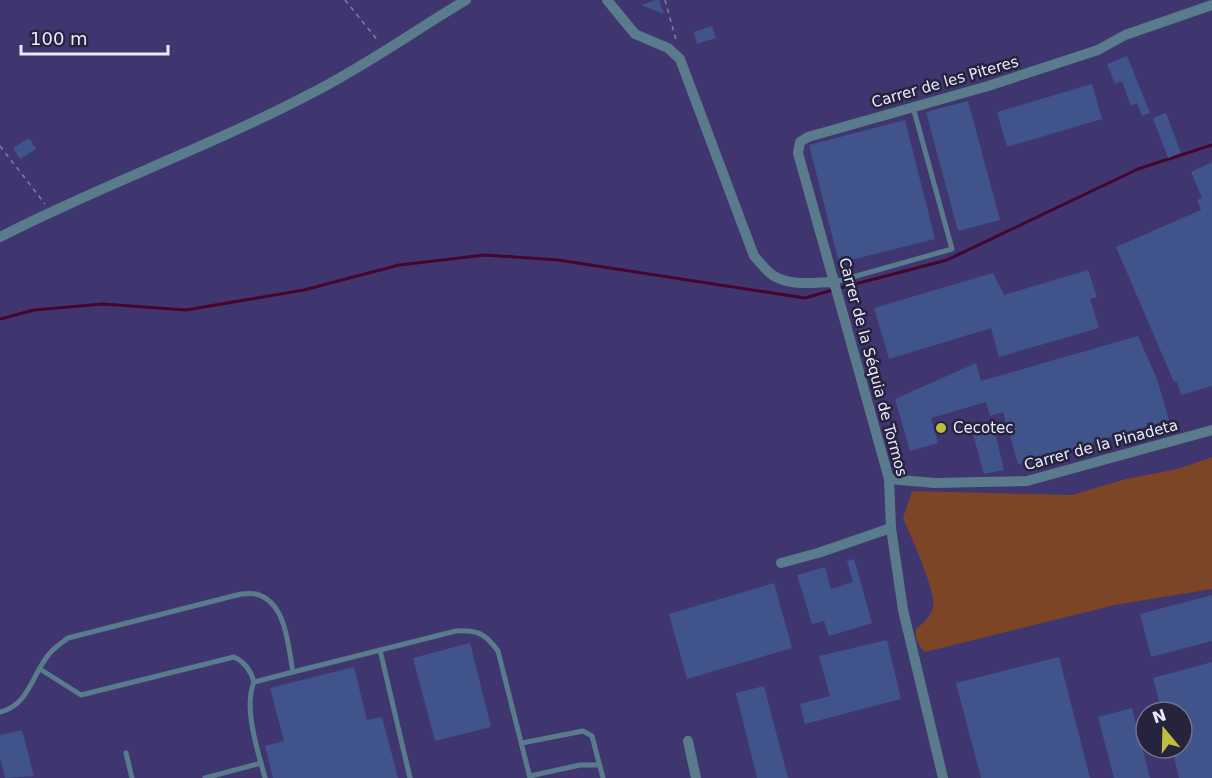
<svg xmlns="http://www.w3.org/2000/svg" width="1212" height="778" font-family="'DejaVu Sans',sans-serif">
<rect width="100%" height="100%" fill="#40366f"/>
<path fill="#7b4526" d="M1212,457V589L1115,605L925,652C918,645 915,639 916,629C923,623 931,617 933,607C937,592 910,535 903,518L912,491L1072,495L1126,479L1178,469Z"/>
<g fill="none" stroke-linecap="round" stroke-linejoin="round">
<g stroke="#46052d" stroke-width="3">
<polyline points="840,288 947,260 1138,169 1212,145"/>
<polyline points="0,319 34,310 103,304 186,310 304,290 399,265 485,255 558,260 805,298 833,290"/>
</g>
</g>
<g fill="#41538b">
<polygon points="656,0 659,0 664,14 641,5"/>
<polygon points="712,26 716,38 697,44 694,32"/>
<polygon points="1127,56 1150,113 1142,116 1137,103 1131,106 1122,81 1115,84 1107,64"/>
<polygon points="1092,84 1102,119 1007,147 997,112"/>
<polygon points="968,101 1000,220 958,231 926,112"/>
<polygon points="1166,113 1181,153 1168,158 1153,118"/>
<polygon points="905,120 935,239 839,263 809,145"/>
<polygon points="29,138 36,149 20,159 13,148"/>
<polygon points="1212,162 1212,386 1181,395 1177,381 1174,382 1116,247 1201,210 1197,200 1202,198 1191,172"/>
<polygon points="1088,270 1097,297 1090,299 1099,328 999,357 991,328 889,359 874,308 993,273 1004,295"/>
<polygon points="1138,336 1157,379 1169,420 1018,464 1003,412 990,416 986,402 931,418 938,443 910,451 895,399 976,363 981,381"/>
<polygon points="994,428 1004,470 984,474 973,434"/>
<polygon points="854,559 872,623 829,636 824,621 812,624 797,575 825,567 831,589 853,582 847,561"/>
<polygon points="774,583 792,648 687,679 669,614"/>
<polygon points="1212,595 1212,641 1151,657 1140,614"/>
<polygon points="887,640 901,699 805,724 800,704 830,696 819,656"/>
<polygon points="470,643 491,727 435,741 413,658"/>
<polygon points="1059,657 1090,778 981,778 956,683"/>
<polygon points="1212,662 1212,778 1179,778 1172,748 1182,748 1182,712 1162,712 1153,678"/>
<polygon points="354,667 367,720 382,717 398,778 273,778 265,746 284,741 270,688"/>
<polygon points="764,686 788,778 757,778 736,693"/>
<polygon points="1132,708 1150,778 1114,778 1098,717"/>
<polygon points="22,730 34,776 5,778 0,757 0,735"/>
</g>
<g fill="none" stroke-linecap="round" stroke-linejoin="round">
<g stroke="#827ba7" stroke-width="1.5" stroke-dasharray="4.5 4.5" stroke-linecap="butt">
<polyline points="345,0 379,42"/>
<polyline points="665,0 676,40"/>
<polyline points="0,146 45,204"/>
</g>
<g stroke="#597b8b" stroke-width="5">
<polyline points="835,282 952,249 913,107"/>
<polyline points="380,650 410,778"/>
<path d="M40,669L81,695L234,657C245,662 251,671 254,682"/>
<path d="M0,712C30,705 32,673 50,653C55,647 62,643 68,638L241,594C246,594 252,593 256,594C287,602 288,647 293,672L456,631C477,630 485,633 498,651L530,778"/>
<polyline points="522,743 583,731 592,736 603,778"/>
<polyline points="126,753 132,778"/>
<polyline points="530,776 580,765 599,765"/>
<polyline points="205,778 261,763"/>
<path d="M265,778C258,751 243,708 254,682L293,672"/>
</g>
<g stroke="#597b8b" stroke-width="10">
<path d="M607,0L635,34L668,48L680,59L754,256C760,262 767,272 774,276C792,287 816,282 835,282"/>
<path d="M0,237C101,185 209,147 310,94C364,67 414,31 466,0"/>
<polyline points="889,479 935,483 1027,481 1212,430"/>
<polyline points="781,563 818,553 891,528"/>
<polyline points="688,741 696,778"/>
<polyline points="943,778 903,610 891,528 889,479 798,153 800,142 808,137 988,86 1098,50 1125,35 1212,5"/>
</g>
</g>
<circle fill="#bfbe41" stroke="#26233d" stroke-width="2" cx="941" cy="428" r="6"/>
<g text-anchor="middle" stroke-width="5" stroke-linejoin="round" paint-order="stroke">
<g font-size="15" fill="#ebe9ff" stroke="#26233d">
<text transform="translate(945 82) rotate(-16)" y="5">Carrer de les Piteres</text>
<text transform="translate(873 367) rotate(75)" y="5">Carrer de la Séquia de Tormos</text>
<text transform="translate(1101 445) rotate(-15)" y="5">Carrer de la Pinadeta</text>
</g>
<g font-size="15" fill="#ebe9ff" stroke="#26233d" text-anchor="start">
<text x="953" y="433">Cecotec</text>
</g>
</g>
<g transform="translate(1164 730) rotate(341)"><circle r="28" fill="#26233d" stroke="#75728b" stroke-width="1.5"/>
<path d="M0-4.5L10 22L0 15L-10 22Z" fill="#bfbe41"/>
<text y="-9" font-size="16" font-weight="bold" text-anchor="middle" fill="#ebe9ff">N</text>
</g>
<path d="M21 45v9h147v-9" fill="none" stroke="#ebe9ff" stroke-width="3"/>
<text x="30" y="45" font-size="18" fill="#ebe9ff" stroke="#26233d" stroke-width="4.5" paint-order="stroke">100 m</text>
</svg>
